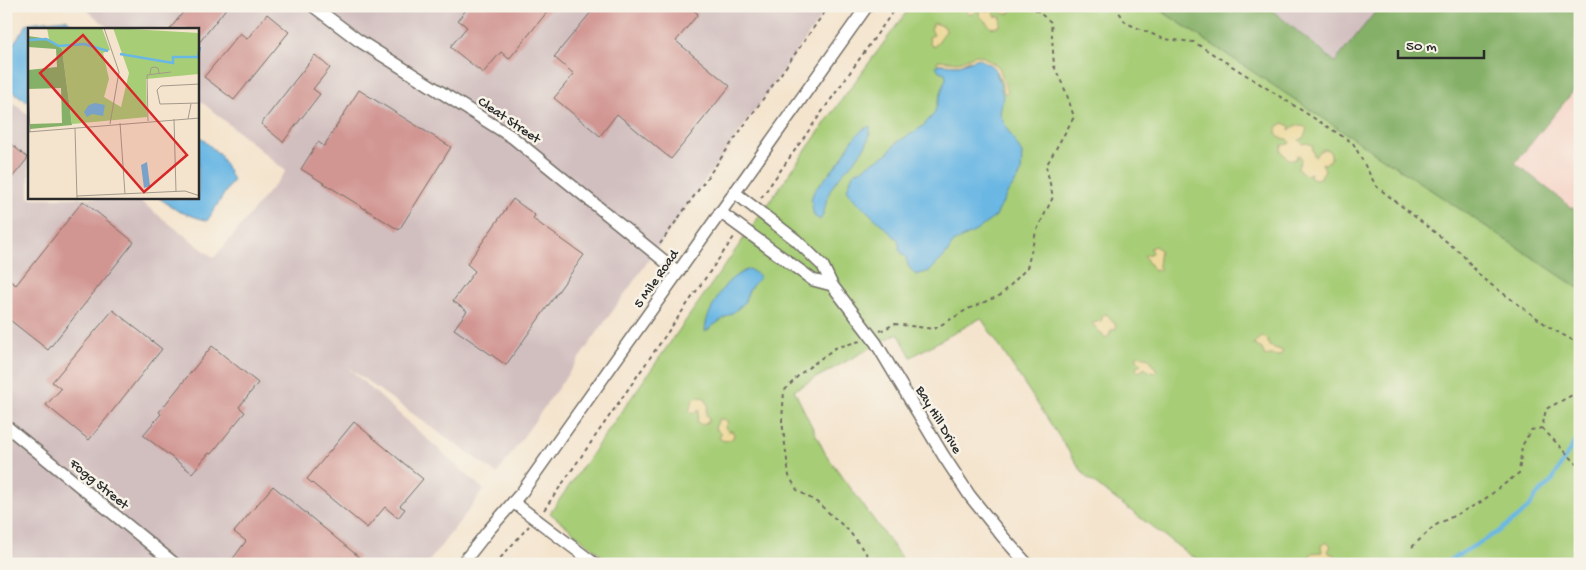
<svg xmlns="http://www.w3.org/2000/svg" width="1586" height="570" font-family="'Gochi Hand',sans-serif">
<rect width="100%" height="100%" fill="#f7f3e8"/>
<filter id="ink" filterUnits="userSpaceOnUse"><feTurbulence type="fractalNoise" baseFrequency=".02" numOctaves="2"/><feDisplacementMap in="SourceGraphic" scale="10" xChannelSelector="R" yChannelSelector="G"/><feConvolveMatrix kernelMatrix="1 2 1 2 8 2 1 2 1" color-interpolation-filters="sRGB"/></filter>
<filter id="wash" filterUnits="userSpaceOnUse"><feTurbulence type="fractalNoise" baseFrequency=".0096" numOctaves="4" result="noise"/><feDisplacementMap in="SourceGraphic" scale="20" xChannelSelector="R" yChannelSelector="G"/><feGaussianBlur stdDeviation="1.12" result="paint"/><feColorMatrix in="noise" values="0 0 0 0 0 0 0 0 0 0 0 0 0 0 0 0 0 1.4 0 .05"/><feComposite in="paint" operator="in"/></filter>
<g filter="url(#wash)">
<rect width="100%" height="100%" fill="#f4e4cd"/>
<polygon fill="#f6d2c5" points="1580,83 1580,214 1515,163"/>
<g fill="#d1bfbf">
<polygon points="82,6 829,6 497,474 346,366 484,490 427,564 6,564 6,98 29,115 29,198 136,198 214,258 286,171 198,99 198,29 110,29"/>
<polygon points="1268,6 1380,6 1335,62"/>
</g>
<polygon fill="#a7cd77" stroke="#697c51" points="911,6 1154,6 1580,289 1580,564 1212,564 1191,556 1085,476 981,318 911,357 898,333 794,390 825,453 906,564 612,564 550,513 840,102"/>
<polygon fill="#85b068" stroke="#586e4a" points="1154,6 1267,6 1335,62 1380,6 1580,6 1580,83 1515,163 1580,214 1580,289"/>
<g fill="#eeda9e" stroke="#8c8264">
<path d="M966,6H1012V10L1009,14C1001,14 999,10 993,7L983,8L979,11L977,10L973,14H969L966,12Z"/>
<polygon points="983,9 987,11 993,9 995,16 1001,17 1000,26 992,28 979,15 980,11"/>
<polygon points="934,23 945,27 946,31 934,47 930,44 929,37 934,35 931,29"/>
<polygon points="976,55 982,56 999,67 1008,93 1004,93 1001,80 996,70 969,60 959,65 937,64 938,60 958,62"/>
<path d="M1284,123L1290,126L1289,130L1296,125L1305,127L1307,129L1303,139L1299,140L1303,144L1307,143L1312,145L1314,156H1316L1318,152L1324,149L1328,150L1331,154V159L1325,164L1322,163L1325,170L1320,178L1316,179L1310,177L1311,173L1306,175L1300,171L1298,167L1301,161L1300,156L1297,155L1296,159C1289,162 1285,156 1281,151L1282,145L1289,144L1290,143L1288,139C1284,138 1278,139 1276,132L1278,126Z"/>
<polygon points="1155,246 1160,250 1158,266 1161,269 1154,271 1144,256 1152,253 1150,248"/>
<polygon points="1107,314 1116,325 1116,329 1111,330 1109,336 1105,338 1092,323 1101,321 1103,315"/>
<polygon points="1262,336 1267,339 1269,346 1283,351 1280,356 1270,355 1265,356 1262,349 1253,344"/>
<polygon points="1137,355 1149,358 1157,371 1155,373 1148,371 1145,368 1139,372 1136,369 1137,366 1141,364 1137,359"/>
<polygon points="697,397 705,398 708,405 706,414 709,420 708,422 702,425 697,422 699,410 693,414 689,410 692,405 692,401"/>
<polygon points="719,419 724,419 728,422 725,427 728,431 732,431 734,435 732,439 724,441 719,438 721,434 715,428"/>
<polygon points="1327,542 1331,546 1328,551 1330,554 1334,554 1338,559 1341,557 1346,564 1320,564 1318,561 1310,561 1309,558 1312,553 1322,552 1321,545"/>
</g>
<g fill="#6ab7e4" stroke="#4a7188">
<polygon points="66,19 77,29 29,29 29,103 7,87 6,54 28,23"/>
<polygon points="978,58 989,64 996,70 1003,96 1000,114 1007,129 1022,153 1021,174 1007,194 996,216 976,231 954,242 945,256 930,271 916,275 908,266 906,258 899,250 899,241 852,197 847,189 853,174 887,154 896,143 922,127 934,114 946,78 945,73 939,71 936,66 939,64 959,65"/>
<path d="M870,126C873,151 840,170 830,191C825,200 826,212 820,220L814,216L812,207L811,199L814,191L840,161L853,139L863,129Z"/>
<polygon points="198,135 220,155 233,180 207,221 178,211 159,198 198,198"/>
<path d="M749,269L760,276C757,281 753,284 750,289C746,295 747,301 741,306C730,316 716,322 705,332C706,317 709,315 715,302C723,285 732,276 749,269Z"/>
</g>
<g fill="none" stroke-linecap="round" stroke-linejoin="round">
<polyline stroke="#6ab7e4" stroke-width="4" points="1443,564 1498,532 1519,516 1529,507 1536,496 1552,481 1572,446 1580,437"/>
</g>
<g id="blocks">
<g fill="#d19592">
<polygon points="188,6 228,6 198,44 198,29 170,29"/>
<polygon points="469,6 552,6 509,59 501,52 483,73 450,47 467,27 458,20"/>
<polygon points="596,6 689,6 698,14 676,41 730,86 671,159 617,114 600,136 554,98 574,74 554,57"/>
<polygon points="267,14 289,32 234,100 204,77 240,33 247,39"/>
<polygon points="315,55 330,68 313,89 320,94 283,142 261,124"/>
<polygon points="359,90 451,147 399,230 301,169 318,142 324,146"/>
<polygon points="6,140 28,158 6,185"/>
<polygon points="513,199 535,215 533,219 584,255 506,365 454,329 467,311 453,301 475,271 467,264"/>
<polygon points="83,201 134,242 48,350 6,317 6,278 16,285"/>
<polygon points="113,310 162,349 89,440 46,405 61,389 52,382"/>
<polygon points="212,346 258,383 239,407 245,412 211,454 209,453 192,473 143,435 161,414 159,412"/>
<polygon points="354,422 423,479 400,506 405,509 398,518 385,507 367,528 307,479"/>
<polygon points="273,486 359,557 353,564 229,564 246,541 234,532"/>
</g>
</g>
</g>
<g filter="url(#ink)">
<use href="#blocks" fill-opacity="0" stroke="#716c64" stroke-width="1"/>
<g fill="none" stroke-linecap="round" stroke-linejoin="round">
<defs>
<g id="minor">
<polyline points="313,6 358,40 512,137 678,272"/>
<polyline points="734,192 796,240 823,266 832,285 876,343 943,455 970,496 1003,537 1027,564"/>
<polyline points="720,212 813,280 832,285"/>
<polyline points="6,426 175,564"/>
<polyline points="513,502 595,564"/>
<polyline points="462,564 488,531 522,492 867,6"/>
</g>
</defs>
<use href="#minor" stroke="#716c64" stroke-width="14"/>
<g stroke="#716c64" stroke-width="2" stroke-dasharray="4 4" stroke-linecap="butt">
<polyline points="1115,6 1126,23 1164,39 1194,42 1353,143 1376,186 1461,253 1482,278 1552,329 1580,344"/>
<polyline points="761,198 897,6"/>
<polyline points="660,244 829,6"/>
<polyline points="880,331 895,324 934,329 968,309 1001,295 1027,268 1036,232 1053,197 1046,166 1074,117 1066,92 1054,66 1051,22 1031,6"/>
<polyline points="860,341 835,348 800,374 784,391 782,421 789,476 797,490 818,503 849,531 874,564"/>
<polyline points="1542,428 1580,467"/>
<polyline points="544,510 734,237"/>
<polyline points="1412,547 1434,526 1481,502 1519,473 1522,446 1531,430 1542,428 1546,409 1580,391"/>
<polyline points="495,564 529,526"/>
</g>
<use href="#minor" stroke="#fff" stroke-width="11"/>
</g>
</g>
<g text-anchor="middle" stroke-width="5" stroke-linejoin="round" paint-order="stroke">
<g font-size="14" fill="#2b2b2b" stroke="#f7f3e8">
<text transform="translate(510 119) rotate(34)" y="5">Cleat Street</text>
<text transform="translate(655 278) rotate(-55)" y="5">5 Mile Road</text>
<text transform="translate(940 419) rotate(59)" y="5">Bay Hill Drive</text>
<text transform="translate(100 483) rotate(39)" y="5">Fogg Street</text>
</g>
</g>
<g transform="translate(28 28)">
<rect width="171" height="171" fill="#f4e4cd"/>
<path d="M19,0H74L82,22L75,25L81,51L76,69L93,79L101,45L85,0L171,5V46L118,51L119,89L44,96L34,21L21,11Z" fill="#a7cd77"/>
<path d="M0,8L21,11L34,21L44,97L2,101V96L34,95L33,60L0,61V42L29,39L28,21L0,19Z" fill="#85b068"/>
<path d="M67,75L77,77L75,88L64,86L59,89L56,84L61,77ZM119,134L122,158L116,160L113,137Z" fill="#6ab7e4"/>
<path fill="none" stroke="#6ab7e4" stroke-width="2.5" d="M0,12L18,11L31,18L56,16L80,23M92,26L145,35V29H170L172,19"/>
<path fill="none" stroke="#a49a8c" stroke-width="1" d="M76,0L91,44L82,96M122,46L123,40L126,39L130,40L131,45M0,51L2,104M172,56L133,58L129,62L132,76L172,75M146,91L148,164M160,91L163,76M120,93L119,47L143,44M92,95L97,166M47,100L49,171M0,104L172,90M49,168L157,163L172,168"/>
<path fill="#d62828" fill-opacity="0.15" stroke="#d62828" stroke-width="2.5" d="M55,7L159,127L116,164L12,45Z"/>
<rect width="171" height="171" fill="none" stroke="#2b2b2b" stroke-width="2.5"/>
</g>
<rect width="1586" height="570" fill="none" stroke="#f7f3e8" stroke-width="25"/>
<path d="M1398 50v8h86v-8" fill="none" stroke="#2b2b2b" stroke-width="2.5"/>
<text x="1406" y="50" font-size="15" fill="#2b2b2b" stroke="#f7f3e8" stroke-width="4" paint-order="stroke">50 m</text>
</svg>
